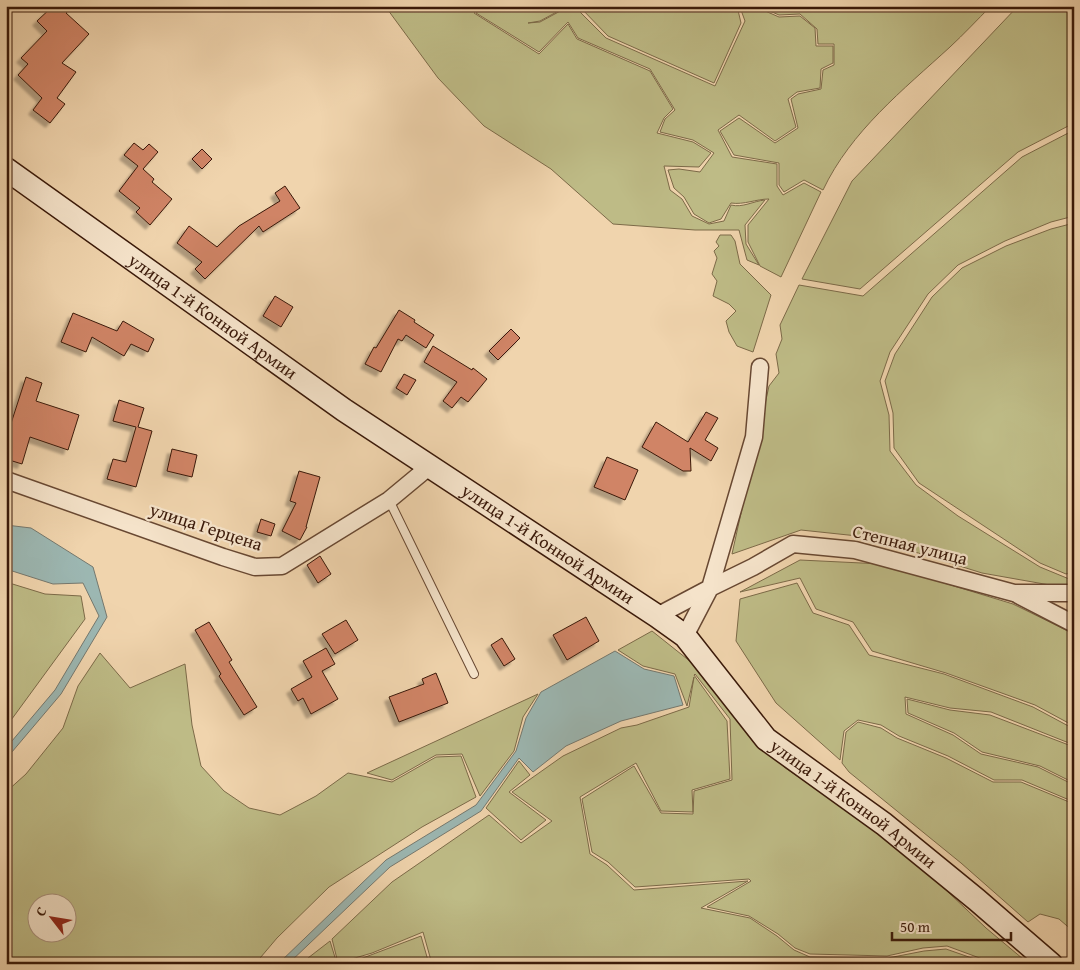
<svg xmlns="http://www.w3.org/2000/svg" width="1080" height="970" font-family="'Gentium Book Plus',serif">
<defs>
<filter id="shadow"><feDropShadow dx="-4.5" dy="4.5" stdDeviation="1" flood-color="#0004"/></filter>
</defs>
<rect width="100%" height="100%" fill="#f0d4ad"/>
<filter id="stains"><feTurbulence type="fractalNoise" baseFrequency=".004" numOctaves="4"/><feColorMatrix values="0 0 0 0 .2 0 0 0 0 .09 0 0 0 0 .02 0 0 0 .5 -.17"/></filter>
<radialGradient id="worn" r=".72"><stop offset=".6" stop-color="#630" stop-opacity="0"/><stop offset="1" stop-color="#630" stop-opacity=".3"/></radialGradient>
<g fill="#bebb86" stroke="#7c6a48" fill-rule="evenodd">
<path d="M385,6H483L474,13L539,54L568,24L577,39L650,71L673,109L664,118L657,133L693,142L711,153L699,167L664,166L670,190L682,199L692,216L709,224L724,221L731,205C743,208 753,201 765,200L745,225L746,244L759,265L747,260L739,230H695L613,224L551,169L484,126L438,78Z"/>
<path d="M485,6H571L564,8L540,21L528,23L540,22L564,9L575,7L606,38L715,86L745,21L741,10L756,7L779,17L800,16L815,28L816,46H833V63L821,69L820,88L797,92L788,99L796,127L775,141L739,115L718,130L732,157L777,164V186L783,195L804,183L821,192L781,277L760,266L748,242V225L769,199C756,199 744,205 731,203L721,219L709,223L694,214L684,197L674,188L668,170L679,169L700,172L714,153L693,140L660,132L665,119L675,110L650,69L578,38L568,22L539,52L476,13Z"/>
<polygon points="579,6 737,6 741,23 714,83 608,36"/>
<path d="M758,6H991C977,20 964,34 950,47C903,90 851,131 823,190L804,180L784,192L779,185V163L734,155L720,131L739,118L775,143L798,128L791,99L798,94L821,89L823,70L834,65V44H818L817,29L800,14L779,15Z"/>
<polygon points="1018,6 1074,6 1074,123 1018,152 860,289 802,279 852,181"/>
<polygon points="1074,130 1074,216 1051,222 1005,241 958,265 928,294 890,352 880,381 889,415 890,451 916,485 958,516 1040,567 1074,581 1074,584 1061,587 982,573 867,537 801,530 732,554 769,386 779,373 776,354 782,339 780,325 799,285 863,296 1022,157"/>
<polygon points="1074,223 1074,572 1066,574 1040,563 919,483 894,448 893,413 885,381 895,354 932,297 962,268 1006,246 1051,229"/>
<polygon points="720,235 731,235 735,241 740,264 771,295 753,352 737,346 729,332 726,321 736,311 729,304 713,296 717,281 712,274 717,258 714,251 719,246 716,242"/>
<polygon points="800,560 882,564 1013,604 1074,634 1074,726 1035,705 946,673 872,651 853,622 816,609 800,578 740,592"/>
<polygon points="6,582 45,594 81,596 85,619 6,727"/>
<polygon points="797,583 813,613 849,625 869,655 944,674 1033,707 1074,729 1074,745 991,712 950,708 905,697 906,714 953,735 981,754 1038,767 1074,785 1074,802 1022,780 994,780 948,756 899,736 881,725 858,720 844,731 840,760 776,703 736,641 740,599"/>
<polygon points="652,631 691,662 731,712 784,767 859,819 927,872 986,928 1029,964 996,964 947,946 923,948 887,956 810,954 795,948 778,934 749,916 707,907 751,881 749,879 635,887 608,862 592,852 582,799 634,766 661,813 693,814 694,791 732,780 730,719 695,674 694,675 727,721 730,779 692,790 693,812 661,811 636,763 580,797 590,854 607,865 634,890 748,881 701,908 750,918 777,936 794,950 810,957 888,958 924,951 946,949 989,964 432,964 423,932 372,953 338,963 332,939 392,882 489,815 521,843 552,821 512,792 563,756 621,728 637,725 689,707 694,677 687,706 675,674 643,666 618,650"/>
<path d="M100,653L130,688L185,664L192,725L201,766L224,791L249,808L280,815L316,796L348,773L392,782L436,757L461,756L476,797L422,827L329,887L277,938L255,964H6V792L26,774L63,728L78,686ZM38,902H68V932H38Z"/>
<polygon points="538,694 523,717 514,751 480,796 462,754 436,755 392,780 367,773"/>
<polygon points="907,699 950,710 990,715 1074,747 1074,783 1040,766 982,752 954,733 908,713"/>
<polygon points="858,722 881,728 897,738 946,758 993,782 1021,782 1074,804 1074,932 1059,919 1040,914 1028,922 961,863 849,772 842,763 846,732"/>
<polygon points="519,761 530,775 509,792 546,820 521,840 486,808"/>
<polygon points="421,936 429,964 347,964"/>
<polygon points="330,941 337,964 312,964 308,958"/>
</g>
<g fill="#9cb7b2" stroke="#75786e">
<polygon points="6,525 31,528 93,567 107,617 61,694 6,759 6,748 55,690 99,616 83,583 53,584 6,569"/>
<polygon points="615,651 644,669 674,676 683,705 621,721 566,746 533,772 519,758 481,811 390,867 288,964 278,964 386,860 476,805 516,751 526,718 541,692"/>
</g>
<g fill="#d08466" stroke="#3a1909" filter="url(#shadow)">
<polygon points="53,6 73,6 66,13 89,34 62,63 76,72 57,98 65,104 50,123 33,110 42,98 18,75 28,64 21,58 47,31 37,21"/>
<polygon points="134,143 143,150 149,144 158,152 143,169 154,179 152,182 172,199 150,225 136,212 140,208 119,191 138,166 124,155"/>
<polygon points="202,149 212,159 202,169 192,159"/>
<polygon points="285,186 300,208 263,232 259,226 205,279 195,269 202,262 177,243 189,226 217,247 239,226 280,201 275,193"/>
<polygon points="275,296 293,307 281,327 263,316"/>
<polygon points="399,310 415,320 414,322 434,335 426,348 406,335 402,341 398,339 381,372 365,364 374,347 376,348"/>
<polygon points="73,313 117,331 123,321 154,339 148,352 131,344 124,356 92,337 86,352 61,342"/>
<polygon points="511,329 520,338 498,360 489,351"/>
<polygon points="433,346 472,370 473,368 487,379 468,402 461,397 452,408 443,401 457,382 424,362"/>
<polygon points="404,374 416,380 407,395 396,388"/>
<polygon points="26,377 42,383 36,401 79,415 68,450 30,437 22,464 6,459 6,439"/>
<polygon points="119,400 144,408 138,427 152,431 136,487 107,479 113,459 126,462 136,427 113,421"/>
<polygon points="706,412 718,418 705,440 718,448 711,461 690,448 691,471 683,471 642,447 656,422 688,442"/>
<polygon points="172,449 197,455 192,477 167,471"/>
<polygon points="607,457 638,470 625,500 594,487"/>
<polygon points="299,471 320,477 306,527 307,527 300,540 282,531 296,503 290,501"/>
<polygon points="261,519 275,524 271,536 257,532"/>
<polygon points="320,556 331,574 318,583 307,565"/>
<polygon points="586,617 599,641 567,660 553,635"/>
<polygon points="346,620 358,640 335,654 322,634"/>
<polygon points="209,622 232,660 229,662 257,707 244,715 219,676 221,674 195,630"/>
<polygon points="502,638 515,659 504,666 491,645"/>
<polygon points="326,648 335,664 322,671 338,699 311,714 303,698 298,701 291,689 312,677 303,661"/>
<polygon points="436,673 448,703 399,722 389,697 424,684 422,679"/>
</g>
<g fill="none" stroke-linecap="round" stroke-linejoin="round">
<defs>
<polyline id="service" points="389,500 474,674"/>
<g id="minor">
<polyline points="6,480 223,557 255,567 282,566 389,500 430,466"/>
<polyline points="1018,595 1074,624"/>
<polyline points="657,616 710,588 754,437 760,367"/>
<polyline points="685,636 710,588 753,567 793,544 855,550 1014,593 1074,593"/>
</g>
<g id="secondary">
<path id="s1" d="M6,169L344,410L657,616L685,636L766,739L884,824L977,900L1051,964"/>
</g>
</defs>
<use href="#service" stroke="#684832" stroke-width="10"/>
<use href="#minor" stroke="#684832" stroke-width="19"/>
<use href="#secondary" stroke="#3a1909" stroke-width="25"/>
<use href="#service" stroke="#f5e3ca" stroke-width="8"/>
<use href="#minor" stroke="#f5e3ca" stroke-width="16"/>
<use href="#secondary" stroke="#f5e3ca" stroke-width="22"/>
</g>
<g text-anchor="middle" stroke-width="4.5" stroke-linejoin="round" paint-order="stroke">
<g font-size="18" fill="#3a1909" stroke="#f5e3ca">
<text dy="6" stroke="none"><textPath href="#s1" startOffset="254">улица 1-й Конной Армии</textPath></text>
<text transform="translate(206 527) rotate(18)" y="6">улица Герцена</text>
<text dy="6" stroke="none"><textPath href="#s1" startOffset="659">улица 1-й Конной Армии</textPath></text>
<text transform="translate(910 545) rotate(14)" y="6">Степная улица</text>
<text dy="6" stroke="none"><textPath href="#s1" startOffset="1064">улица 1-й Конной Армии</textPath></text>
</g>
</g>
<rect width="1080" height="970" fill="none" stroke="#f0d4ad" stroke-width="25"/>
<rect x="8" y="8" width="1065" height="955" fill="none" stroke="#3a1909" stroke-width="2.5"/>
<rect x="12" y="12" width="1055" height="945" fill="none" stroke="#3a1909"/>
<g transform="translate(52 918) rotate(301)"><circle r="24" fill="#f5e3ca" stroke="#aa927d"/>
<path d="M0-4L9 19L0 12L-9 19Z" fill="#8f2418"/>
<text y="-8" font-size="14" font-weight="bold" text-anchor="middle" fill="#3a1909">С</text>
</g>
<path d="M892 932v8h119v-8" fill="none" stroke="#3a1909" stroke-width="2.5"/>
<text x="900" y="932" font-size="15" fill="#3a1909" stroke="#f5e3ca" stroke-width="4" paint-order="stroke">50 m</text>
<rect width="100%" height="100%" filter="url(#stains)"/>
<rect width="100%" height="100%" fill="url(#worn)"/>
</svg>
